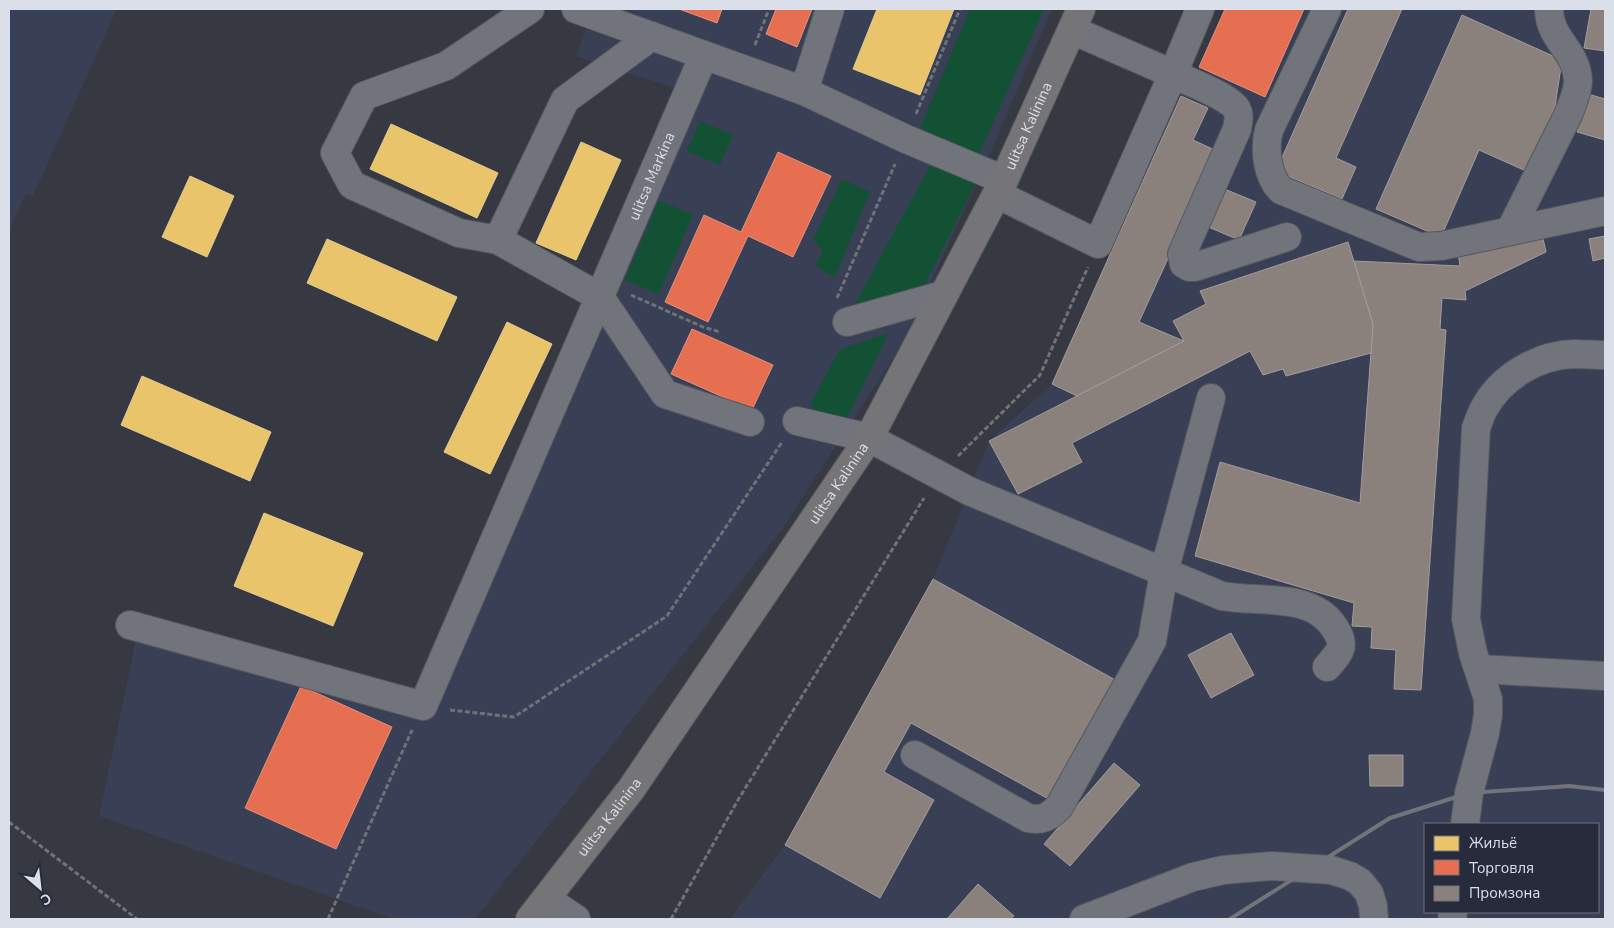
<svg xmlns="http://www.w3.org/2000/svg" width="1614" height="928" font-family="'Nunito Sans',sans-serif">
<rect width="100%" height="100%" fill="#363941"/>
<g fill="#393f54" fill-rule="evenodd">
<polygon points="9,9 117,9 33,196 26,193 9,232"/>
<polygon points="593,9 1052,9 988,158 903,343 782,529 475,919 393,919 99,816 140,620 419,701 680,90 576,56"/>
<path d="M1225,9H1605V919H730L785,845L933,579L989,441L1052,384L1181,96L1199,67ZM1425,824H1598V912H1425Z"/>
</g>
<g fill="#135134">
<polygon points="970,9 1044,9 978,156 920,128"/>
<polygon points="700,121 733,135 720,165 687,151"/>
<polygon points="931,164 975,184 922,290 855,304"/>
<polygon points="842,179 870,192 835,277 815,266 822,250 813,239"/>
<polygon points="659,200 693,215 659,294 625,280"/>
<polygon points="889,333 842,428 810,405 839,350"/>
</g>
<g fill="#e9c46a" stroke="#e5cc90">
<polygon points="877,9 954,9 920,95 853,69"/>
<polygon points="391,124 498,173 477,218 370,169"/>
<polygon points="581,142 621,160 576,260 536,243"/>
<polygon points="190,176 234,196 207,257 162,237"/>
<polygon points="327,239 457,297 437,341 307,283"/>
<polygon points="507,322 552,344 490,474 444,452"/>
<polygon points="142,376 271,432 250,481 121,425"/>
<polygon points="264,513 363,553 333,626 234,586"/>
</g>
<g fill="#e76f51" stroke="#e3917f">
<polygon points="679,9 722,9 717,23"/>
<polygon points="776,9 812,9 797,47 766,34"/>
<polygon points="1225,9 1304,9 1265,97 1199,67"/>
<polygon points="778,152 831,176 793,257 748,236 708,322 665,302 704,215 741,232"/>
<polygon points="692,329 773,365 752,410 671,374"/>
<polygon points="301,686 392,727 336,849 245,808"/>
</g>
<g fill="#8a817c" stroke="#a29d9d">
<polygon points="1348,9 1402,9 1336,158 1356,167 1342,199 1276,171"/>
<polygon points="1591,9 1605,9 1605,51 1584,48"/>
<polygon points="1462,15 1562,60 1555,107 1526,171 1479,150 1441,237 1376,209"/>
<polygon points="1588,94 1605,99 1605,140 1577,132"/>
<polygon points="1181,96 1208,108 1193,140 1217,151 1139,322 1184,341 1077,396 1052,384"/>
<polygon points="1222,188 1256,202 1239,240 1206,226"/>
<polygon points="1542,234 1546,252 1465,291 1466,300 1442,298 1440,329 1446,330 1421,690 1394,689 1396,650 1371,648 1372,627 1352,626 1354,603 1195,556 1220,462 1360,503 1373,324 1354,261 1460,266 1458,253"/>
<polygon points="1605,236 1605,258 1593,261 1589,239"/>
<polygon points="1348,242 1373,324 1371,353 1286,376 1283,369 1263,375 1250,351 1072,443 1082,462 1018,494 989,441 1184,341 1173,321 1206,304 1200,291"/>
<polygon points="933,579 1119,682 1052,801 911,723 884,772 934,800 880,898 785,845"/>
<polygon points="1231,633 1254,675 1211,698 1188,655"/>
<polygon points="1369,755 1403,755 1403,786 1370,786"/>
<polygon points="1114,763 1140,785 1070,866 1044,844"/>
<polygon points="978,884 1014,916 1010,919 947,919"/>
</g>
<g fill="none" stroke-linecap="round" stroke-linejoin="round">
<defs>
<g id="minor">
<polyline points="530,9 446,66 364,96 335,153 352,185 459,233 498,240 565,100 652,36"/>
<polyline points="576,9 804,91 906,139 1004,180"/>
<path d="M1327,9L1269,130C1264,149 1267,176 1281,190L1419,247L1441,246L1605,211"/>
<polyline points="1072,30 1173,74 1200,9"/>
<polyline points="804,91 830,9"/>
<path d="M997,194L1098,244L1173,74C1187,81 1233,98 1237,110C1240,116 1238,123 1237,129L1182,254L1184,264L1189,267H1195L1287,237"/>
<path d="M1510,231L1568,115C1572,104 1578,92 1578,81C1577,50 1549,40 1549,9"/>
<polyline points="498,240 600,297 665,394 750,422"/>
<polyline points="847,322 943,295"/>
<path d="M797,421L869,438L969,491L1222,596C1258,603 1312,592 1334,627C1347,646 1340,652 1327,667"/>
<path id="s1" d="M130,625L423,706L704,55"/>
<polyline points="1479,669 1605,676"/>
<path d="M915,755L1028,818C1042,821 1049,817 1059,807L1152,641L1164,572L1211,398"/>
<path d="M1465,824L1469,793L1485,733L1488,715V699L1473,653L1466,619L1476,428C1479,421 1481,413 1485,407C1502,376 1539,355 1574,354C1585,354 1595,355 1605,355"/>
<polyline points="546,899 576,919"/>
<polyline points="1084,919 1193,877 1223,870 1272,866 1331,870 1350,876 1360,882 1369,893 1373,906 1374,919"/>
<polyline points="1452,919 1453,912"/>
</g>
<g id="major">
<path id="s2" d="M530,919L632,788L869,438L1004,180L1081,9"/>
</g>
</defs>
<use href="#minor" stroke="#54575e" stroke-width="30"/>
<use href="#major" stroke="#54575e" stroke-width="30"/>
<g stroke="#6f7278" stroke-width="3" stroke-dasharray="5 2.5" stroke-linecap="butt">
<polyline points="755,45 769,9"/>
<polyline points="916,114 960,9"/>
<polyline points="631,295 703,327 720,332"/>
<polyline points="837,298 895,164"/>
<polyline points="958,456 1040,375 1088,267"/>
<polyline points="450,710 514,717 667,616 782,442"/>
<polyline points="9,822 137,919"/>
<polyline points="328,919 412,730"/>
<polyline points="671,919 738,800 924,498"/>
</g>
<use href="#minor" stroke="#72747c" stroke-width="28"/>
<use href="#major" stroke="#757477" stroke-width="28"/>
<polyline stroke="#71747a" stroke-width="4" points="1230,919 1390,818 1469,793 1569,786 1605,790"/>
</g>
<g text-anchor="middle" stroke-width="5" stroke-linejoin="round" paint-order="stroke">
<g font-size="15" fill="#dbdfea" stroke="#272b3c">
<text dy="5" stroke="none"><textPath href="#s2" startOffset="939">ulitsa Kalinina</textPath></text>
<text dy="5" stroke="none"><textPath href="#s1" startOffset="881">ulitsa Markina</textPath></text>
<text dy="5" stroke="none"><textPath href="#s2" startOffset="534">ulitsa Kalinina</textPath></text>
<text dy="5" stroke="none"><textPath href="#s2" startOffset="129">ulitsa Kalinina</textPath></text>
</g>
</g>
<rect width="1614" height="928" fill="none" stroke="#dbdfea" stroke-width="20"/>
<rect x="1424" y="823" width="175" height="90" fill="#272b3c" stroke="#6f7382"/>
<rect x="1434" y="836" width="25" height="15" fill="#e9c46a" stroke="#6f7382"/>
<text x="1469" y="848" font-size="15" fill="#dbdfea">Жильё</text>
<rect x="1434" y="860" width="25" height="15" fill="#e76f51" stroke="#6f7382"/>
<text x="1469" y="873" font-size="15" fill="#dbdfea">Торговля</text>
<rect x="1434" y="886" width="25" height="15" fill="#8a817c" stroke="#6f7382"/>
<text x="1469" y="898" font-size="15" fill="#dbdfea">Промзона</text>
<g transform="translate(40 888) rotate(152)" stroke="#272b3c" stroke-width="4" paint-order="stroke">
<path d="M0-4L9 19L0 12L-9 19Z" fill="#dbdfea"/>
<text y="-8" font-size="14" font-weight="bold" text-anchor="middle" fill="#dbdfea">С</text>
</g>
</svg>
